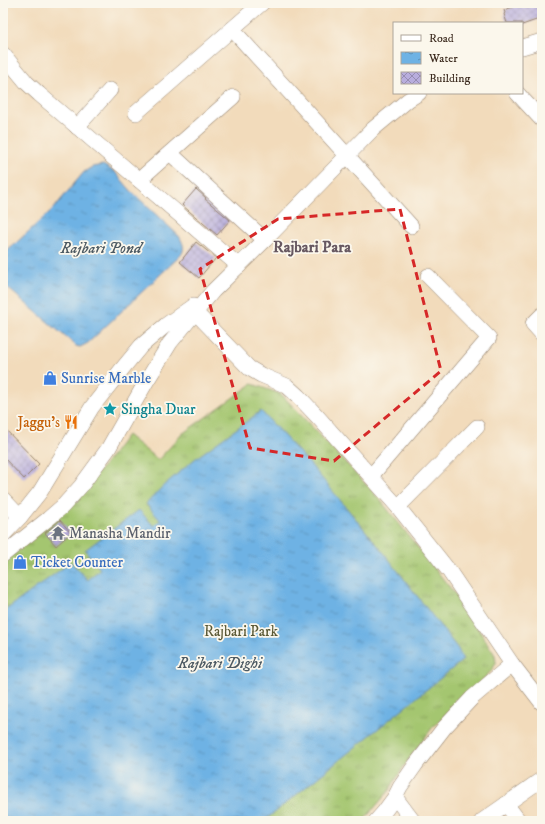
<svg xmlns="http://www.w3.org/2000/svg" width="545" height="824" font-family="'IM FELL DW Pica',serif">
<defs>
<pattern id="grass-tufts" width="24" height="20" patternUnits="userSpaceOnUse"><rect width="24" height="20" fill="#a4c66f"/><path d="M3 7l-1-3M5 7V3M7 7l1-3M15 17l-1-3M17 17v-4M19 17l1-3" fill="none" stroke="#87a15b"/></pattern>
<pattern id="water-ripples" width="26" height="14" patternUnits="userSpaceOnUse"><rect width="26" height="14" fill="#6eb2e4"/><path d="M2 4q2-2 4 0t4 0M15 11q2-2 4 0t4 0" fill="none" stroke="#5c91b8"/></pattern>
<pattern id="building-cross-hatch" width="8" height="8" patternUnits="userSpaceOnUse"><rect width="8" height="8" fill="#b8addd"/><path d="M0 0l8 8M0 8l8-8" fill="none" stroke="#978db3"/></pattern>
</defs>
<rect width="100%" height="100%" fill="#fbf7ec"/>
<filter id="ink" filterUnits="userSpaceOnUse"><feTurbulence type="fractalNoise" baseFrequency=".025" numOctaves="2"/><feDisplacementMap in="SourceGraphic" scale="8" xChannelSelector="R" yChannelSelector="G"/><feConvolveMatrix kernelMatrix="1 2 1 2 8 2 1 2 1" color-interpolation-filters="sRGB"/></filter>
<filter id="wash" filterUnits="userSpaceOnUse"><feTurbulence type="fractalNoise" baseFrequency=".012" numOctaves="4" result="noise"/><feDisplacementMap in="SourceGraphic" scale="16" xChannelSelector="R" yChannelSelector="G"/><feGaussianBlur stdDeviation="0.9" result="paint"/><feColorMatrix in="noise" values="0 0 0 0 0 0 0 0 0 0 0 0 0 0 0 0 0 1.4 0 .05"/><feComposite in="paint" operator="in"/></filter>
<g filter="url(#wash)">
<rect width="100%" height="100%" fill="#f2dbbb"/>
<polygon fill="url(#grass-tufts)" stroke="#707846" points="252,384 281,394 377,496 459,599 495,655 496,663 492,670 473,690 432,728 404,766 388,792 363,821 3,821 3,562 103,467 127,435 158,460 182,434"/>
<g fill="url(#water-ripples)" stroke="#546e81">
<path d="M103,165L115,172L133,193L179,236C183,243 186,249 180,256L88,343L80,347L76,346L74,344L3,284V255L54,208L84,172L92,167Z"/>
<polygon points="261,411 310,464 384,553 458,649 463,660 264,821 3,821 3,612 71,562 88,580 100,569 85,550 139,510 154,526 160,520 146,504 163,486 196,458"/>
</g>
<g id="blocks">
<g fill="url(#building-cross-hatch)">
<polygon points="525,3 542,3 542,18 522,25 522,23 507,23 504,14 505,13 504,10"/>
<polygon points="196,189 206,198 205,199 230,220 217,235 182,205"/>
<polygon points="196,242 216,258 199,278 180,262"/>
<polygon points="3,427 39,464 24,479 3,457"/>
<polygon points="60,520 71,533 56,546 45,533"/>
</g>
</g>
</g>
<g filter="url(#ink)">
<use href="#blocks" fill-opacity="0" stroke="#96826c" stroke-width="1"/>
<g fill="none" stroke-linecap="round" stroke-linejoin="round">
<defs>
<g id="minor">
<polyline points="232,29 262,3"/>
<polyline points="522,47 542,41"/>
<polyline points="3,54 27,83 39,94 239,266"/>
<polyline points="517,93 542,120"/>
<polyline points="136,113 232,29 411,226"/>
<polyline points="77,127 110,90"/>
<polyline points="170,153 265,240"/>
<polyline points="139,180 233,97"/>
<polyline points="195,312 249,368 261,375 287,386 298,396 317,416 398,507 422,537 449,571 512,664 542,703"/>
<polyline points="542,315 533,324 542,334"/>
<polyline points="371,476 489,338 428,276"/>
<polyline points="3,499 20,517"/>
<polyline points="398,507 477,427"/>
<polyline points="3,535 20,517 40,492 92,407 122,369 141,346 166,325 193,306"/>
<polyline points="3,555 48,519 63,506 81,486 108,449 146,382 170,343 213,291 265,240 373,129 408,100 419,93"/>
<polyline points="395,797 413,821"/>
<polyline points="506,804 519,821"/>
<polyline points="376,821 384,812 395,797 400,787 416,764 444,728 472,698 512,664"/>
<polyline points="482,821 542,779"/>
</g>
</defs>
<use href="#minor" stroke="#96826c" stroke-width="16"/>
<use href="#minor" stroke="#fff" stroke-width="15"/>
</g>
</g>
<path fill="none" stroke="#d62828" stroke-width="3" stroke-dasharray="8 5" stroke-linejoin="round" d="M400,209L441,371L334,461L250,448L200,269L278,219Z"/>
<defs>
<symbol id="shop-bare" viewBox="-9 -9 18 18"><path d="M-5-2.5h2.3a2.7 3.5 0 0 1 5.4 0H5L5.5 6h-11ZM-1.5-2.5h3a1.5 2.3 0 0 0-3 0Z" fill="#3f7fe0" stroke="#fbf7ec" stroke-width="2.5" paint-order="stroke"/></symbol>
<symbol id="sight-bare" viewBox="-9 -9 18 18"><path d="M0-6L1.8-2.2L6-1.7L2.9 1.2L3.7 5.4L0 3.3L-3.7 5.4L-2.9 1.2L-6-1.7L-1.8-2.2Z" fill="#0f9aa8" stroke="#fbf7ec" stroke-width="2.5" paint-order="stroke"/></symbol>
<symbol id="restaurant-bare" viewBox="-9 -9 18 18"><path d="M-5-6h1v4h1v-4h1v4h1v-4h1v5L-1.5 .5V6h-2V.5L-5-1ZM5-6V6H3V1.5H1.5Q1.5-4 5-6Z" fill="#e8710a" stroke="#fbf7ec" stroke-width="2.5" paint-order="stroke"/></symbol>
<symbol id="temple-bare" viewBox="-9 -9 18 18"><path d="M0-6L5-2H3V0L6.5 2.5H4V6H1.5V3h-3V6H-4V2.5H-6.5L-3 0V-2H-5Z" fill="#6b7280" stroke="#fbf7ec" stroke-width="2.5" paint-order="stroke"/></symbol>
</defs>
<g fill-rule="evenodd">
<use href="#shop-bare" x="40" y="368" width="20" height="20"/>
<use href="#sight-bare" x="100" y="399" width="20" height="20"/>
<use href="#restaurant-bare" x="61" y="412" width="20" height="20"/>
<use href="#temple-bare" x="48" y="523" width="20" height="20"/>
<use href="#shop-bare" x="10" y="552" width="20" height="20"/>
</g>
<g text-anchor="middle" stroke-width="3.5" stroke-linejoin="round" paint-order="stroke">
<g font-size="15" fill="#366cbe" stroke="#fbf7ec" text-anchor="start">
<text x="61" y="383">Sunrise Marble</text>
<text x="31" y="567">Ticket Counter</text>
</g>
<g font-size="15" fill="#0d838f" stroke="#fbf7ec" text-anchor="start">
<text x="121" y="414">Singha Duar</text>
</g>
<g font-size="15" fill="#c56008" stroke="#fbf7ec" text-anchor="end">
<text x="60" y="427">Jaggu's</text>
</g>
<g font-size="15" fill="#5b616d" stroke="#fbf7ec" text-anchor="start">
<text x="69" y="538">Manasha Mandir</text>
</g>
<g font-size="15" fill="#5a5936" stroke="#fbf7ec">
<text x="241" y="636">Rajbari Park</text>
</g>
<g font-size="16" font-weight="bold" fill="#675861" stroke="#fbf7ec">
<text x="312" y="252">Rajbari Para</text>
</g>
<g font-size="16" font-style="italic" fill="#4d5a63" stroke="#fbf7ec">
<text x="101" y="253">Rajbari Pond</text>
<text x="220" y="668">Rajbari Dighi</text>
</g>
</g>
<rect width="545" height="824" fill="none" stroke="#fbf7ec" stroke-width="16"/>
<rect x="393" y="22" width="130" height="72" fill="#fbf7ec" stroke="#aea59a"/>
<rect x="401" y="35" width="20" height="6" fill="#ffffff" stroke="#aea59a"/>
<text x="429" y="42" font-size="12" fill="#3b2a1e">Road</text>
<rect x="401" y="52" width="20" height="12" fill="url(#water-ripples)" stroke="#aea59a"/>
<text x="429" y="62" font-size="12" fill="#3b2a1e">Water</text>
<rect x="401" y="72" width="20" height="12" fill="url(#building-cross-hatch)" stroke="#aea59a"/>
<text x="429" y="82" font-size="12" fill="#3b2a1e">Building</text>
</svg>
